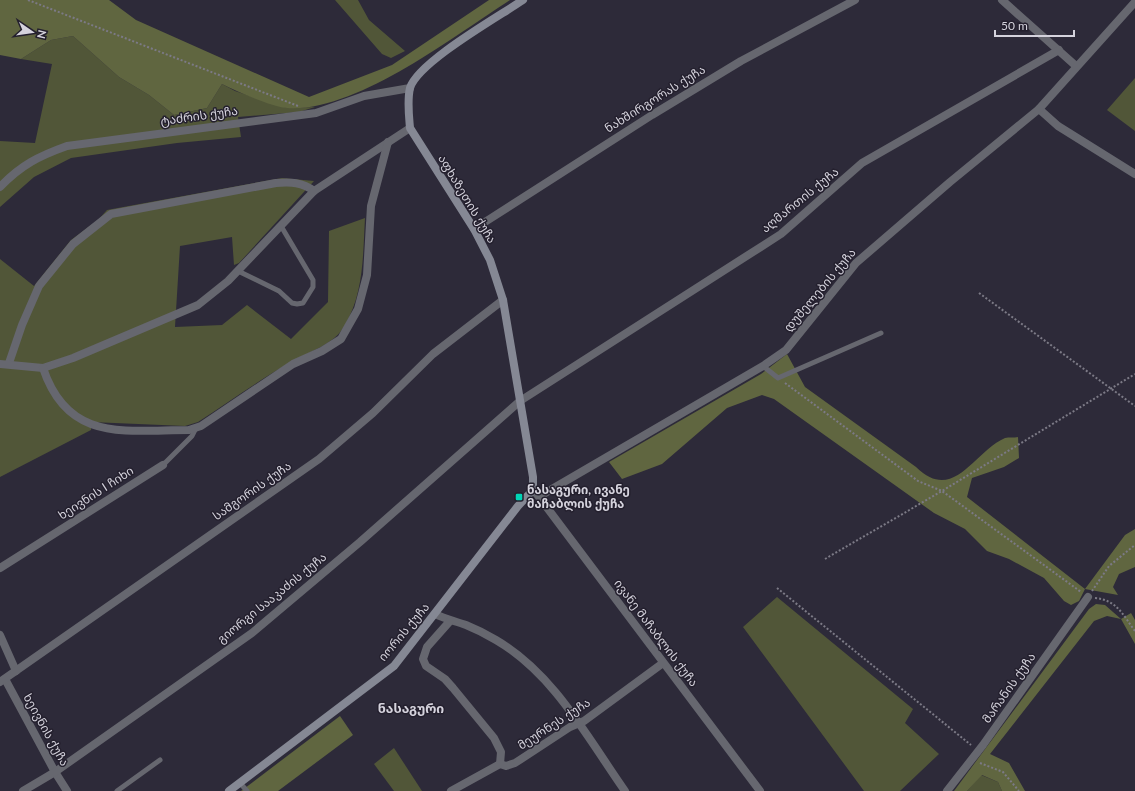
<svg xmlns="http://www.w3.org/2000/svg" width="1135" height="791" font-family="Lato,'Noto Sans Georgian',sans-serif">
<rect width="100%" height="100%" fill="#2d2a39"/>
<g fill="#515638">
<polygon points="335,0 358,0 369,20 405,51 391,58 382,54"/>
<polygon points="73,36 119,77 149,95 174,115 207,108 222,84 235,91 286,108 315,107 299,112 238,117 241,137 177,143 71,158 34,177 0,207 0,141 35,143 52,64 21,59 51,40"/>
<polygon points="1135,78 1135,131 1107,110"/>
<path d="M282,178L314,181L239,263L234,265L232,237L180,246L175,327L222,325L247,305L291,339L328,302L329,231L365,218C363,253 364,293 345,325C334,345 310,351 291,362C259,380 229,402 198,422L185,426L91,422V430L0,477V259L34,286L71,240L98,220L107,210Z"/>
<polygon points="777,597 913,709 905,723 939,754 900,791 864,791 743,627"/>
<polygon points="394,748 422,791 394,791 374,764"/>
<polygon points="981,775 998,782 1002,791 967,791"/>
</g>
<g fill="#606640">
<path d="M0,0H109L136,20L309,97L392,65L489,0H510C454,36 355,113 287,108C272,107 236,91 222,84L207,108L174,115L149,95L119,77L73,36L51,40L21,59L0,55Z"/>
<path d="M787,354L805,387L916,467C954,504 973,452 1005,438C1009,437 1014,438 1018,437L1019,458L1004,467L972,478L967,497L1085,589L1125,535L1135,529V567L1119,574L1113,587L1118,595L1085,589L1079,601L1071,605L1064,601L1044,578L1009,559L987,551L965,529L934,513L774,399L762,395L727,408L662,464L622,479L609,462L761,374Z"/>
<polygon points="1096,604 1105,605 1121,619 1131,613 1135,620 1135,644 1121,619 1107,616 1094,621 990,754 1009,763 1025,791 1002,791 998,782 982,775 967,791 954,791 1089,609"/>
<polygon points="340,716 353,735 278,791 241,791"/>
</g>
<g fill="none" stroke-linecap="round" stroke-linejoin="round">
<g stroke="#7c7a86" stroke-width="2" stroke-dasharray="2 2" stroke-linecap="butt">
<polyline points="28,0 298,106"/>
<polyline points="979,293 1135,406"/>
<polyline points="785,383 918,481 942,491 1135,374"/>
<polyline points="825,559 942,491 1081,592"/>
<polyline points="777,588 971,745"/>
<polyline points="1092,591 1109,566 1135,545"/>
<path d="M1095,598C1117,600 1123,615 1135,631"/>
<polyline points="980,763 1003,772 1019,791"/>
</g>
<g stroke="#66676f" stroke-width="5">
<polyline points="238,271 279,291 292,303 297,304 303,303 313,287 313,280 281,226"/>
<polyline points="763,366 778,378 881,333"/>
<polyline points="163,465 192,436 196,428"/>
<polyline points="240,783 247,791"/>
<polyline points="117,791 160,760"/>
</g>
<g stroke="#66676f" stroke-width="8">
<polyline points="1002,0 1076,66"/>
<polyline points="1039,109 1058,126 1135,174"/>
<path d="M0,187C21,165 39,156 67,146L316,113L364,96L410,88"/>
<polyline points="474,229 652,115 741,61 855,0"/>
<path d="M9,363L22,325L39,286L73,244L111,214L276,183C291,182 302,182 314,191"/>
<polyline points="0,364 43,368 73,358 198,305 228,281 314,191 410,128"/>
<path d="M43,368C68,443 125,430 189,430L201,426L293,364L322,351L341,339L358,309L367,275L371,206L388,142"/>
<polyline points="536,493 760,791"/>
<polyline points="540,496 763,366 786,350 856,263 950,182 1039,109 1135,2"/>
<polyline points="0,568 163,465"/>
<path d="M435,614C445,619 455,621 466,625C476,629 486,634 496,640C554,674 587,737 625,791"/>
<polyline points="450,621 427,647 423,659 426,666 445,679 453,688 494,738 501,752 500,764"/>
<polyline points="0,635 16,671"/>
<polyline points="5,679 55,772 67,791"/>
<polyline points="0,682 319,459 373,413 433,354 503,300"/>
<polyline points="23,791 55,772 252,633 360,542 520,401 781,234 862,163 1059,50"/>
<polyline points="451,791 500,764 506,766 515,763 570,727 584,721 663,663"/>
<polyline points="947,791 983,745 1088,597"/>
</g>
<path stroke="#858894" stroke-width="8" d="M229,791L394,666L518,506L533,490V477L503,300L490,260L474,229L410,128C409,116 407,101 410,88C418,62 498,17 523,0"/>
</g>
<rect fill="#01d5b6" stroke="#24202e" stroke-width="1.5" x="515" y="493" width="8" height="8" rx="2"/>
<g text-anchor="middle" stroke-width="3" stroke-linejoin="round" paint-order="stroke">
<g font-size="12" fill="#d5d3dd" stroke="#24202e">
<text transform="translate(655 99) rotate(-32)" y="4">ნახშირგორას ქუჩა</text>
<text transform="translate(199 116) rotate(-8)" y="4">ტაძრის ქუჩა</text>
<text transform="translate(467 199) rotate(59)" y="4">აფხაზეთის ქუჩა</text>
<text transform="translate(800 200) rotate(-39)" y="4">აღმართის ქუჩა</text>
<text transform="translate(820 290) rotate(-50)" y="4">დუშელების ქუჩა</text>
<text transform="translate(252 491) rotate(-35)" y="4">სამგორის ქუჩა</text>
<text transform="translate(96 493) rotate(-33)" y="4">ხეივნის I ჩიხი</text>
<text transform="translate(272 598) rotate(-39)" y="4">გიორგი სააკაძის ქუჩა</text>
<text transform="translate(404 632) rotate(-50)" y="4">იორის ქუჩა</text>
<text transform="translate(656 633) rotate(53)" y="4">ივანე მაჩაბლის ქუჩა</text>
<text transform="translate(1009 688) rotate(-55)" y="4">მარანის ქუჩა</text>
<text transform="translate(554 724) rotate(-33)" y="4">მეურნეს ქუჩა</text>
<text transform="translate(46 730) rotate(61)" y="4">ხეივნის ქუჩა</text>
</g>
<g font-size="12" font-weight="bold" fill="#d5d3dd" stroke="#24202e" text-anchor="start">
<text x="527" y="494">ნასაგური, ივანე<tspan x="527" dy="14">მაჩაბლის ქუჩა</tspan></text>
</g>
<g font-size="13" font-weight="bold" fill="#d5d3dd" stroke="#24202e">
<text x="411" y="713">ნასაგური</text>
</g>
</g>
<g transform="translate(32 32) rotate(103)" stroke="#24202e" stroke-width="3" paint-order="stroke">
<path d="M0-3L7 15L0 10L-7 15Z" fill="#d5d3dd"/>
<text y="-6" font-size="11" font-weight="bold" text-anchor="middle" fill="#d5d3dd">N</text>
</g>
<path d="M995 30v6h79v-6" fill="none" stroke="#d5d3dd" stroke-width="2"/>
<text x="1001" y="30" font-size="12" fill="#d5d3dd" stroke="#24202e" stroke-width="3" paint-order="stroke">50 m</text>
</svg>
